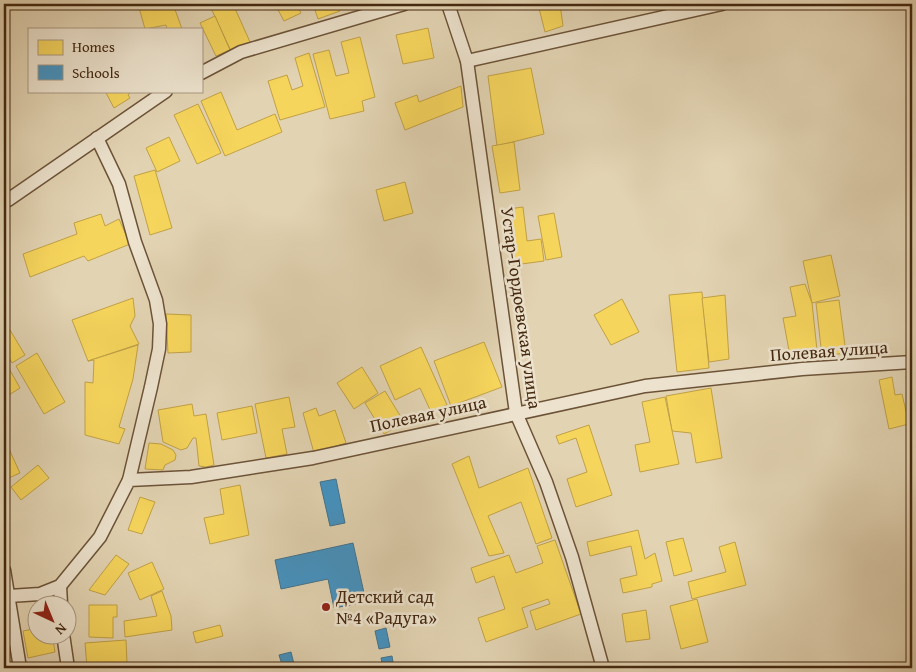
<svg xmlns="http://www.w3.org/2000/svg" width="916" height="672" font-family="'Gentium Book Plus',serif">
<rect width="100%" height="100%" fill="#e2d3b2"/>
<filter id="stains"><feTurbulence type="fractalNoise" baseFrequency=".004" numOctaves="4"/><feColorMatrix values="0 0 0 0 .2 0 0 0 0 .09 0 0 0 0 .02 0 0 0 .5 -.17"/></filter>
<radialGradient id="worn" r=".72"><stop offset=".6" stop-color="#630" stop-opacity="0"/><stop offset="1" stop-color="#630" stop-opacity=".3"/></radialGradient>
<g fill="#f6d55c" stroke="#c1a145">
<polygon points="138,4 173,4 182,29 167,29 166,25 145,29"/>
<polygon points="209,4 233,4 250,42 231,51"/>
<polygon points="275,4 296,4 301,13 284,21"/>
<polygon points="313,4 338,4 340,11 318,19"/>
<polygon points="538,4 560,4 563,26 545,32"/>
<polygon points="215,16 230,50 216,56 200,23"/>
<polygon points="428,28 434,58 403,64 396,35"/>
<polygon points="360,37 375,97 362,101 364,111 330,119 313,54 329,50 336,76 349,73 341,42"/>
<polygon points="309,53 325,107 280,120 268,81 287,75 292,90 303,86 295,58"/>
<polygon points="531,68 544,134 497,146 488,76"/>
<polygon points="461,86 463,107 405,130 395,103 417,95 419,102"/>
<polygon points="105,91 132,91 128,95 130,98 114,108"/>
<polygon points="221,92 237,130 275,114 282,132 225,156 201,101"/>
<polygon points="198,104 221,153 197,164 174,115"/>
<polygon points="169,137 180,161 157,172 146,148"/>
<polygon points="514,142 520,190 500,193 492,146"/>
<polygon points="155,170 172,228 150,235 134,176"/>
<polygon points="405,182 413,213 384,221 376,190"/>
<polygon points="523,207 527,241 541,239 544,261 514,265 508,209"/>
<polygon points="554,213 562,257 546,260 538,216"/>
<polygon points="101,214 105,226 119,219 130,244 88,261 84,256 30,277 23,254 77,234 74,223"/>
<polygon points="831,255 840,296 812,303 803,261"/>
<polygon points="805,284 812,303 817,350 790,356 783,318 796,316 790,287"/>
<polygon points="702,292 709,368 677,372 669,295"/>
<polygon points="725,295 729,359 709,362 702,298"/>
<polygon points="133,298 135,316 130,326 139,344 88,361 72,320"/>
<polygon points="622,299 639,332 611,345 594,315"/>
<polygon points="839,300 846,353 822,356 816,303"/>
<polygon points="166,314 191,315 191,352 168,353"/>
<polygon points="4,320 25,355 12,363 4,349"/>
<polygon points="484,342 502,387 451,406 434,361"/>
<polygon points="138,345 133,379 119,427 125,429 119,444 85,435 85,382 93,383 94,360 88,361"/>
<polygon points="421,347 447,405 431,412 420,388 395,400 380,366"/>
<polygon points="37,353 65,402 44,414 16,366"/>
<polygon points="7,365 20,388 4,398 4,366"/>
<polygon points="362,367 378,393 354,409 337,383"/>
<polygon points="912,375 912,418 906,376"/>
<polygon points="892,377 895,395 902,394 909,424 889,429 879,380"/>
<polygon points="711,388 722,458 696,463 691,433 672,431 666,396"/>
<polygon points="385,391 404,422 384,434 365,403"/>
<polygon points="289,397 295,427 282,429 287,454 266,458 255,404"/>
<polygon points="665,397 679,464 640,472 635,445 650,442 642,402"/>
<polygon points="192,404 194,416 206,414 214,465 206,467 199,466 196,438 193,438 187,448 181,450 163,442 158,410"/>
<polygon points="252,406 257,433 222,440 217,413"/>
<polygon points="316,408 319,416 335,410 346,443 314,453 303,413"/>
<polygon points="589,425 612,495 576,507 567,479 587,472 576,438 559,444 556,436"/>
<polygon points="4,438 20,473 4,480"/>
<polygon points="149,443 161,444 173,450 176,455 175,460 165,465 163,470 145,469"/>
<polygon points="469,456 479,488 528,468 552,538 536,544 521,502 488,516 504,553 489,556 452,464"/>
<polygon points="38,465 49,478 21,500 11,487"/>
<polygon points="240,485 249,535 210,544 204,518 224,514 220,489"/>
<polygon points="140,497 155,502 142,534 128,530"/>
<polygon points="638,530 645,559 655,553 662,581 652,584 652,587 623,593 620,579 637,575 631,546 590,556 587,542"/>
<polygon points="683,538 692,571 674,576 666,542"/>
<polygon points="555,540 581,614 536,630 530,611 550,604 548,599 522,608 528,627 486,642 478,618 505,609 494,576 476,583 471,568 509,555 516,573 543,563 537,546"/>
<polygon points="735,542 746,585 692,599 688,582 726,572 719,547"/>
<polygon points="116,555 129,564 105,595 89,590"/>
<polygon points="152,562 164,589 140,600 128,573"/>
<polygon points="162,591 171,616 172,630 125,637 124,621 157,616 151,596"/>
<polygon points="697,599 708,642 681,649 670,606"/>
<polygon points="89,605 117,605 117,617 113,617 113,638 89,637"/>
<polygon points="646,610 650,639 626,642 622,614"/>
<polygon points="220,625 223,636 196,643 193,632"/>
<polygon points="38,628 38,634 52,634 55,652 28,658 23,631"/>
<polygon points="126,640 127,664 87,667 85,643"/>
</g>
<g fill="#4393c3" stroke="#43738d">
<polygon points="336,479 345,523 330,526 320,482"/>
<polygon points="353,543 366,602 334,608 328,579 281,589 275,560"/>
<polygon points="386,628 390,647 379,649 375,631"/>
<polygon points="291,652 295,668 283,668 279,655"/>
<polygon points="392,656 394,668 383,668 381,658"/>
</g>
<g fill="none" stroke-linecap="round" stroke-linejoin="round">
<defs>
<g id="street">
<polyline points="448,4 467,61 516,413 546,482 572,557 603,668"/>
<polyline points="467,61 722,4"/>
<polyline points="201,73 241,52 404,4"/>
<polyline points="97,138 119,184 135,242 156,300 160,324 159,349 151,387 129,480"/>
<polyline points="8,200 166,91"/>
<polyline points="4,570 20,668"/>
<polyline points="60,586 61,604"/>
<polyline points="9,596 40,594 60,586 100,537 129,480 191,477 313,458 645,386 802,369 912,362"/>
<polyline points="63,634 68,668"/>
</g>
</defs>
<use href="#street" stroke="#6c5338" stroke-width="15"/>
<use href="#street" stroke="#ece2cd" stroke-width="12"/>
</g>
<circle fill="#8f2418" stroke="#ece2cd" stroke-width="2" cx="326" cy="607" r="5"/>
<g text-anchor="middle" stroke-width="5" stroke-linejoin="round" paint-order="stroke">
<g font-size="18" fill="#442810" stroke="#ece2cd">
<text transform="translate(521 308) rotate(82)" y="6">Устар-Гордоевская улица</text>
<text transform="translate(829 351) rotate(-4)" y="6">Полевая улица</text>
<text transform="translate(428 414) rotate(-12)" y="6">Полевая улица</text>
</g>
<g font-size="18" fill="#442810" stroke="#ece2cd" text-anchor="start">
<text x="336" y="603">Детский сад<tspan x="336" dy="21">№4 «Радуга»</tspan></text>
</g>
</g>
<rect width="916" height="672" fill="none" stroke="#e2d3b2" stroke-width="20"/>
<rect x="5" y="5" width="906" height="662" fill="none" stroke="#442810" stroke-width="2.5"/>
<rect x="10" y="10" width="896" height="652" fill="none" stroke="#442810"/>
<rect x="28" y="28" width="175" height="65" fill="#ece2cd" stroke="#a99881"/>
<rect x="38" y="40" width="25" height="15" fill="#f6d55c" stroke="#a99881"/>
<text x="72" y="52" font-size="15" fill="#442810">Homes</text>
<rect x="38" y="65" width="25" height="15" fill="#4393c3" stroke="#a99881"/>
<text x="72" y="78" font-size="15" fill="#442810">Schools</text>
<g transform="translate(52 620) rotate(136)"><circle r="24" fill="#ece2cd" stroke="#a99881"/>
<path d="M0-4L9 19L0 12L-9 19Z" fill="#8f2418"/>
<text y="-8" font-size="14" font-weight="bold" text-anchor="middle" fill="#442810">N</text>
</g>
<rect width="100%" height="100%" filter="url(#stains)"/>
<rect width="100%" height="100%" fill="url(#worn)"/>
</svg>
